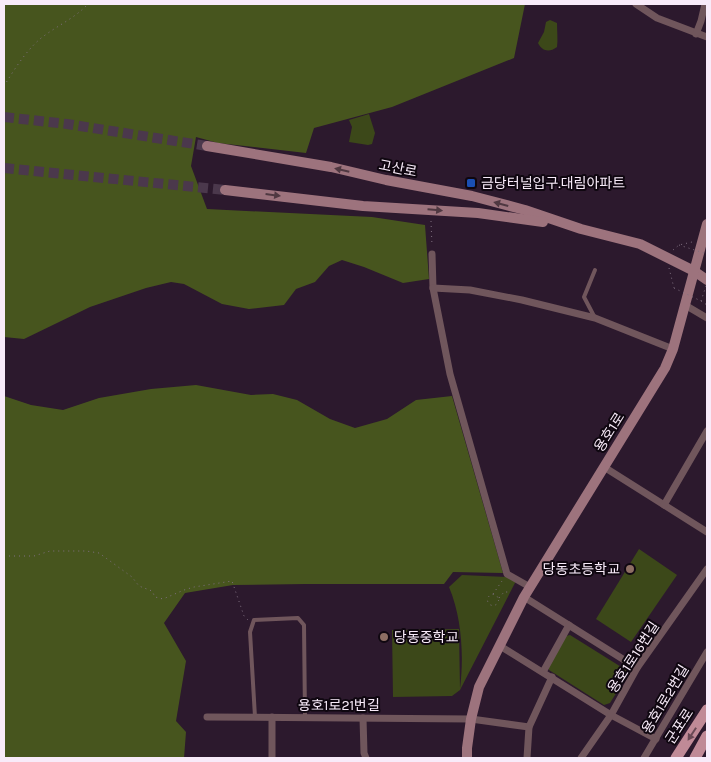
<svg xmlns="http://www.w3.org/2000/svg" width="711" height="762" font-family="Karla,'Noto Sans KR',sans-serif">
<rect width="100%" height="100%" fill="#2c192d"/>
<g fill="#3c4819">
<path d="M550,20L557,23C557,31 558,40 557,47C549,53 542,51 538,43L544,32L546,22Z"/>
<polygon points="369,114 375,133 372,144 368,145 349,142 352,127 349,120"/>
<polygon points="639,549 677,575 631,642 596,619"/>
<path d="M462,575L507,577L516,581L460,690L452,696L393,697L392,630L459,629L460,689C464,656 462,618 449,587Z"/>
<polygon points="570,635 626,670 627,676 610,703 604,705 549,670 548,667 566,636"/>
</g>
<g fill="#47551e">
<polygon points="4,4 525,4 514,58 392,107 314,128 306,153 218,143 196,137 191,166 207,209 372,217 425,225 429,279 403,283 364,267 342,260 329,266 315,282 296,289 284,305 249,309 222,304 184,284 171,282 146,288 90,307 24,339 4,337"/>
<polygon points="196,385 251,395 273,394 297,400 330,419 355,428 387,419 416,400 452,396 503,573 453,572 444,584 305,584 233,585 185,593 164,623 186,661 176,721 186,732 184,758 4,758 4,396 31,405 63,410 99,398 151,389"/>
</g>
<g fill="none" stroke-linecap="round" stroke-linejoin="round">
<g stroke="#4b384c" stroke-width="10" stroke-dasharray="10 5" stroke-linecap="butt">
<polyline points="4,117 67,124 207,146"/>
<polyline points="4,168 225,190"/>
</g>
<g stroke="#807081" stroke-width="1" stroke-dasharray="1 4" stroke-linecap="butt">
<path d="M4,86C14,70 25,52 40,39C56,26 74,19 88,4"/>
<polyline points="431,221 432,246"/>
<polyline points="673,250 679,245 692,242"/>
<polyline points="669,268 674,288"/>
<polyline points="701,301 707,305"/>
<polyline points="4,556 34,556 50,551 86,551 99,553 132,577 139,586 152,591 155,597 163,599 184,590 194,587 232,581 244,616 248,620"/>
<polyline points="493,594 502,581"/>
<circle cx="493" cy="600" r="5.5"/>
<polyline points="499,598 504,592 510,592"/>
</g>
<g stroke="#70565c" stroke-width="4">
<polyline points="595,318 584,297 595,270"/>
<polyline points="255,717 250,632 254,620 298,618 304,625 305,717"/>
</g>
<g stroke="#70565c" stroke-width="7">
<polyline points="636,4 657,18 707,37"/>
<polyline points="696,34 701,21 705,4"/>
<polyline points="432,254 433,288 450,374 507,574 530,587"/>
<polyline points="433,288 470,290 522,300 595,318 673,349"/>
<polyline points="685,305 707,318"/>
<polyline points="604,467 707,532"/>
<polyline points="664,505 707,431"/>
<polyline points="524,597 637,668"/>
<polyline points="500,646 611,715 656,739"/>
<polyline points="543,672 569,625"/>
<polyline points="207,717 471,719 529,727"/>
<polyline points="272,717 272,758"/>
<polyline points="363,718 364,753 366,758"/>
<polyline points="527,758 529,727 552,677"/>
<polyline points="581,758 611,715 637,668 707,569"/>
<polyline points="644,758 707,652"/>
</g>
<g stroke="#9d737d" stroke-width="10">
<polyline points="207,146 331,167 386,180 472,196 525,210 581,229 640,244 694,271 707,280"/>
<polyline points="225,190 363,206 478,213 543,222"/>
<polyline points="467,758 467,748 471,719 479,687 524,597 665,368 673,349 707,224"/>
</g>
<g stroke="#c08a97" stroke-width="11">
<polyline points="676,758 707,710"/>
<polyline points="695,758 707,736"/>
</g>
<g stroke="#807081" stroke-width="1" stroke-dasharray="1 4" stroke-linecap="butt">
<polyline points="679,245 707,254"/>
<polyline points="674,288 701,301 707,283"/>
</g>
</g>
<defs><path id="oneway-solid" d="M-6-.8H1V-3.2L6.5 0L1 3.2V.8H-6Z" transform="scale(1.25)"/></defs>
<g fill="#4f3841">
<use href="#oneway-solid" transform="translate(342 170) rotate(-167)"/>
<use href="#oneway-solid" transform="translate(273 195) rotate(7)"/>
<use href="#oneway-solid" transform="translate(501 204) rotate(-165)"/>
<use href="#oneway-solid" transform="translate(435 210) rotate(5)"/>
</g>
<use fill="#684854" href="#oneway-solid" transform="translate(692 734) rotate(123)"/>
<rect fill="#1a4fb4" stroke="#0f0710" stroke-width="2" x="466" y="178" width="10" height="10" rx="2.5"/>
<g fill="#8d6e63" stroke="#0f0710" stroke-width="2">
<circle cx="630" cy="569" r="5"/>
<circle cx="384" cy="637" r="5"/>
</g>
<g text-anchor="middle" stroke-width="4" stroke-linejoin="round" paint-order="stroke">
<g font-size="14" fill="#f8ebf9" stroke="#0f0710">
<text transform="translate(398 168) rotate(11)" y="5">고산로</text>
<text transform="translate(609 432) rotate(-58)" y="5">용호1로</text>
<text transform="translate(633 657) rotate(-57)" y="5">용호1로16번길</text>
<text transform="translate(665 699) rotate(-59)" y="5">용호1로2번길</text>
<text x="339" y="710">용호1로21번길</text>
<text transform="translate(679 726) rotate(-57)" y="5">군포로</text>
</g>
<g font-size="14" fill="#f8ebf9" stroke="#0f0710" text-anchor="start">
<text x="481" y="188">금당터널입구.대림아파트</text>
<text x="620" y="574" text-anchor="end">당동초등학교</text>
<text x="394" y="642">당동중학교</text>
</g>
</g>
<rect width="711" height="762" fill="none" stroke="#f8ebf9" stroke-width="10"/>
</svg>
